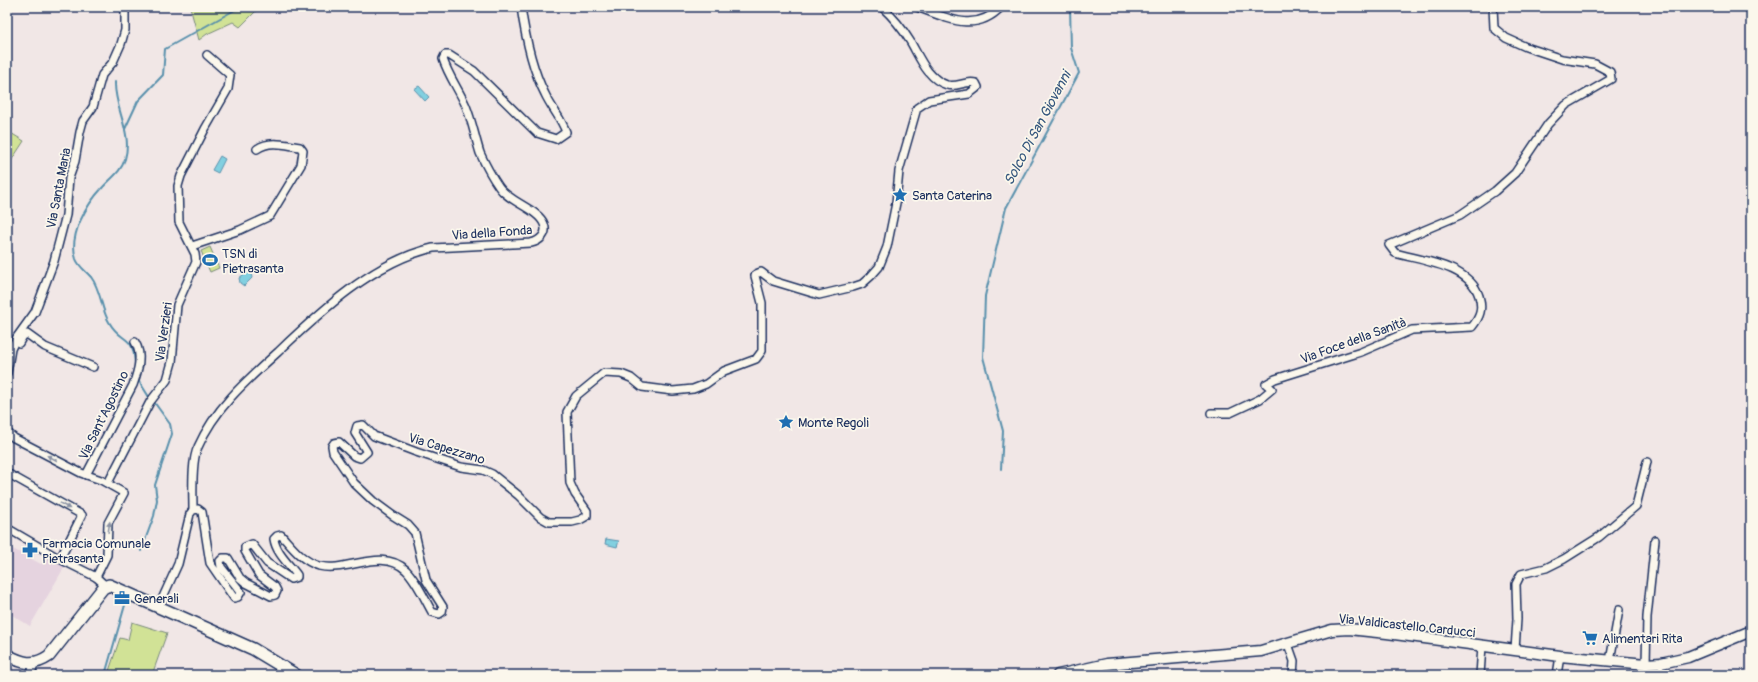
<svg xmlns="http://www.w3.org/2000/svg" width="1758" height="682" font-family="Pangolin,sans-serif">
<rect width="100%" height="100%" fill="#f1e7e6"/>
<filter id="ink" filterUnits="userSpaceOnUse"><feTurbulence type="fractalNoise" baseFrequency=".025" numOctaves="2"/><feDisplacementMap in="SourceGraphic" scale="8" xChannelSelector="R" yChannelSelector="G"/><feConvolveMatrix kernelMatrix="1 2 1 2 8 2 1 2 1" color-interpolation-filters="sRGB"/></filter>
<g filter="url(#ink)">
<polygon fill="#e5d3df" points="13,549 41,564 47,556 65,566 30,626 7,612 7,562"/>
<g fill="#d1e296" stroke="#76887a">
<polygon points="190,7 260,7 240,27 233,22 207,34 199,40"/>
<polygon points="9,132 24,141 7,167 7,135"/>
<polygon points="210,247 219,268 210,272 201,251"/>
<polygon points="132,622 167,633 152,675 110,675 108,674 120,638 128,640"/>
</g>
<g fill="#82d0e0" stroke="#5990ac">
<polygon points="419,86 429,97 425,101 414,89"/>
<polygon points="220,156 225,159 218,173 212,170"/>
<polygon points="247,272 251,273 252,278 244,286 240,283 239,278"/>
<polygon points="606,539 619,541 617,547 605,544"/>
</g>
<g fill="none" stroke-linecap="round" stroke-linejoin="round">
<g stroke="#5990ac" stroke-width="2">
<path d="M115,82C114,108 133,133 125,159C121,172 111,178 103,187C87,204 68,235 76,259C79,267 86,271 91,277C101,290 101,309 109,322C122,345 134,332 135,366"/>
<polyline points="125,129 138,101 163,75 165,49 240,7"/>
<polyline points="139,381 149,397"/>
<polyline points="1001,469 1003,431 983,357 985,296 1006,208 1079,73 1071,48 1070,7"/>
<polyline points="141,551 154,516 157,500 155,485 172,434 170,424 154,402"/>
<polyline points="105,675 127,598"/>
</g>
<defs>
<g id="street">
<path d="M917,7C947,18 975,34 1001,7"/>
<path d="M192,246L240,230L270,216L301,165L303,151L300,147C285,145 270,140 257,149"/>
<polyline points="19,343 23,336 27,334 45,347 93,367"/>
<polyline points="7,373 11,349 17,337 35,312 54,261 66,215 69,178 75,161 80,132 83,121 93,107 102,75 113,62 121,44 125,30 125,7"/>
<path d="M1211,413H1230L1260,399L1272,389L1266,384L1275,379L1361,352L1412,330L1472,327C1480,317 1483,309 1479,296C1469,265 1422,261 1395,253L1389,245L1460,215L1495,191L1515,173L1548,124L1566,105L1611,79L1610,72L1595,64L1562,59L1526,47L1506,38L1494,28L1493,7"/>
<polyline points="7,432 14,438 81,473 101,480 124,493 108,523 107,555 96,577"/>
<polyline points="7,473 82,515 60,559"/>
<path d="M86,475L133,385C138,371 143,355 135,342"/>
<polyline points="108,483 150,402 167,380 172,362 177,305 196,262 195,254 179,222 178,186 181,176 205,129 228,89 230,75 207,55"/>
<path d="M193,510C193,494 191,460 198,447C215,408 247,380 278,352C320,312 374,261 433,248L531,243C540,241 548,234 544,224C538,209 509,202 499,187C492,177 485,164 480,153C475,137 472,121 466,106C459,90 448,75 443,59L445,55H449L474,71L537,133L556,139L566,132C561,118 551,107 545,94C532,69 525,35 521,7"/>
<polyline points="7,528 60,559 96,577 106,586"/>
<path d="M158,608L178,564L190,514L193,510L198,509L202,512L210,563L234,598L238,597L241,592L221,567L220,561L223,558H228L240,578L246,583L271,596L275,595L277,591L275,587L259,575L245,551V547L252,544L267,563L291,579L297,577V575C289,564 276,553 274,539L277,536L281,535C292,547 302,561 319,566C347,573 381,547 406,570C417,581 424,598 432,612L439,614L442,612L443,607L426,580L415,533L408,525L392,515L373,501L354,483L333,452L332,446L334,443L339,442L354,456L360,458L367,452L355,433L357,426L363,425L374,436L416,452L461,467L483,470L492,474L518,495L540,517L549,522H572L580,520L587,516V511L575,494L570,483L567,412L576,396L604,373L621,374L631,378L642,387L673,391L693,389L706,384L724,371L756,359L762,351V303L755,276L756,274L761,272L773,281L819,295L853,287L862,284L871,276L879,267L887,247L896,203L899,171L917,108L929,100L969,94L978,87L976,83C965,80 958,88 947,85C927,79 919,56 910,41C902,28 893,17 882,7"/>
<polyline points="1288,644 1294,661 1293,675"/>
<polyline points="1515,650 1517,619 1516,584 1521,574 1546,568 1564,559 1599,537 1636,506 1647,462"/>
<polyline points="1610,661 1619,610"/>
<polyline points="1646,664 1647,617 1655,540"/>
<polyline points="31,675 34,663"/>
<polyline points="1480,675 1482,646"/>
<polyline points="1557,675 1560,656"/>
</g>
<polyline id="secondary" points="1058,675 1107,664 1261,651 1332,630 1349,629 1387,633 1560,656 1646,664 1661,663 1688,657 1751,631"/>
<path id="primary" d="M7,655C22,663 33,667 49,656L103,588L109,585L253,649L296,675"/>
</defs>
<use href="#street" stroke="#1b2f5e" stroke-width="10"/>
<use href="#secondary" stroke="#1b2f5e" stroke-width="13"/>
<use href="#primary" stroke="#1b2f5e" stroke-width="14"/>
<use href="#street" stroke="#fbf7ec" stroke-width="7"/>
<use href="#secondary" stroke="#fbf7ec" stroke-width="10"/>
<use href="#primary" stroke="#fbf7ec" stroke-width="11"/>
</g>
<defs><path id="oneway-solid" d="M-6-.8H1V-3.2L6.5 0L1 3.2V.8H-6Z"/></defs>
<g fill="#8b93a5">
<use href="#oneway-solid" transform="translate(52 458) rotate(-152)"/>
<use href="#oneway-solid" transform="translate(65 506) rotate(30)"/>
<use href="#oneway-solid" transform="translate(109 527) rotate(-81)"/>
</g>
</g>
<defs>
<symbol id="sight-bare" viewBox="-9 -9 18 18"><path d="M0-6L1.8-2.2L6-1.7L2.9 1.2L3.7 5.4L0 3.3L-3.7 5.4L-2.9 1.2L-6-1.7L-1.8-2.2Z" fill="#1f6fb2" stroke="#fbf7ec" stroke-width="2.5" paint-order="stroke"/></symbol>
<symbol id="stadium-bare" viewBox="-9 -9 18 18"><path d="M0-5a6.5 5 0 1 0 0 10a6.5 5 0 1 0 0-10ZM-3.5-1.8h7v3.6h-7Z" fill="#1f6fb2" stroke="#fbf7ec" stroke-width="2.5" paint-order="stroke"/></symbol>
<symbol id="pharmacy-bare" viewBox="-9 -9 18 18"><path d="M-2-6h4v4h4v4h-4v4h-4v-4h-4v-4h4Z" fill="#1f6fb2" stroke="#fbf7ec" stroke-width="2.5" paint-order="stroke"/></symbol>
<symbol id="office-bare" viewBox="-9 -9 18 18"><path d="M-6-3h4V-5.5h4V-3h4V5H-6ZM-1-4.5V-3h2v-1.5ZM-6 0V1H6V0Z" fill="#1f6fb2" stroke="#fbf7ec" stroke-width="2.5" paint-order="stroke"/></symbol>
<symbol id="supermarket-bare" viewBox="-9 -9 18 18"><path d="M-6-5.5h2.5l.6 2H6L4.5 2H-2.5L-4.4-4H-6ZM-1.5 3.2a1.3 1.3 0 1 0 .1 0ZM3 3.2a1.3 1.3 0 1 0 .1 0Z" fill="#1f6fb2" stroke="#fbf7ec" stroke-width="2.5" paint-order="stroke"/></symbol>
</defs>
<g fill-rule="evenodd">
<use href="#sight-bare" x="889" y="184" width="22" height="22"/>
<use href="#stadium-bare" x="199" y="249" width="22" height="22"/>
<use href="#sight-bare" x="775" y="411" width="22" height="22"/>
<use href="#pharmacy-bare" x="19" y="539" width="22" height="22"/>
<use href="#office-bare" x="111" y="587" width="22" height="22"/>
<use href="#supermarket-bare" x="1579" y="627" width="22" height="22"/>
</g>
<g text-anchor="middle" stroke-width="3.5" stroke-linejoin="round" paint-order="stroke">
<g font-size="13" fill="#1b2f5e" stroke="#fbf7ec">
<text transform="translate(58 188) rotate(-79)" y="5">Via Santa Maria</text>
<text transform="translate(492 232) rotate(-4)" y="5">Via della Fonda</text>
<text transform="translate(163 332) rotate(-82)" y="5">Via Verzieri</text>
<text transform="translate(1353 340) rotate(-20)" y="5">Via Foce della Sanità</text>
<text transform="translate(103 415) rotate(-64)" y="5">Via Sant'Agostino</text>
<text transform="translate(447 448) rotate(17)" y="5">Via Capezzano</text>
<text transform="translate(1407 625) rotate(6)" y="5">Via Valdicastello Carducci</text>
</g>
<g font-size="13" fill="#1b2f5e" stroke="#fbf7ec" text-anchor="start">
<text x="912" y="200">Santa Caterina</text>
<text x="222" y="258">TSN di<tspan x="222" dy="15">Pietrasanta</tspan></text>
<text x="798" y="427">Monte Regoli</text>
<text x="42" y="548">Farmacia Comunale<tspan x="42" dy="15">Pietrasanta</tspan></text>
<text x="134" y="603">Generali</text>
<text x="1602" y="643">Alimentari Rita</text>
</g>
<g font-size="14" font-style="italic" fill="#35577e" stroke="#fbf7ec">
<text transform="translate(1037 128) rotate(-62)" y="5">Solco Di San Giovanni</text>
</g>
</g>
<rect width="1758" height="682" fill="none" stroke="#fbf7ec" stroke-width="24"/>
<rect x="12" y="12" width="1734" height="658" fill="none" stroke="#1b2f5e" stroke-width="1.5" filter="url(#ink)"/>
</svg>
